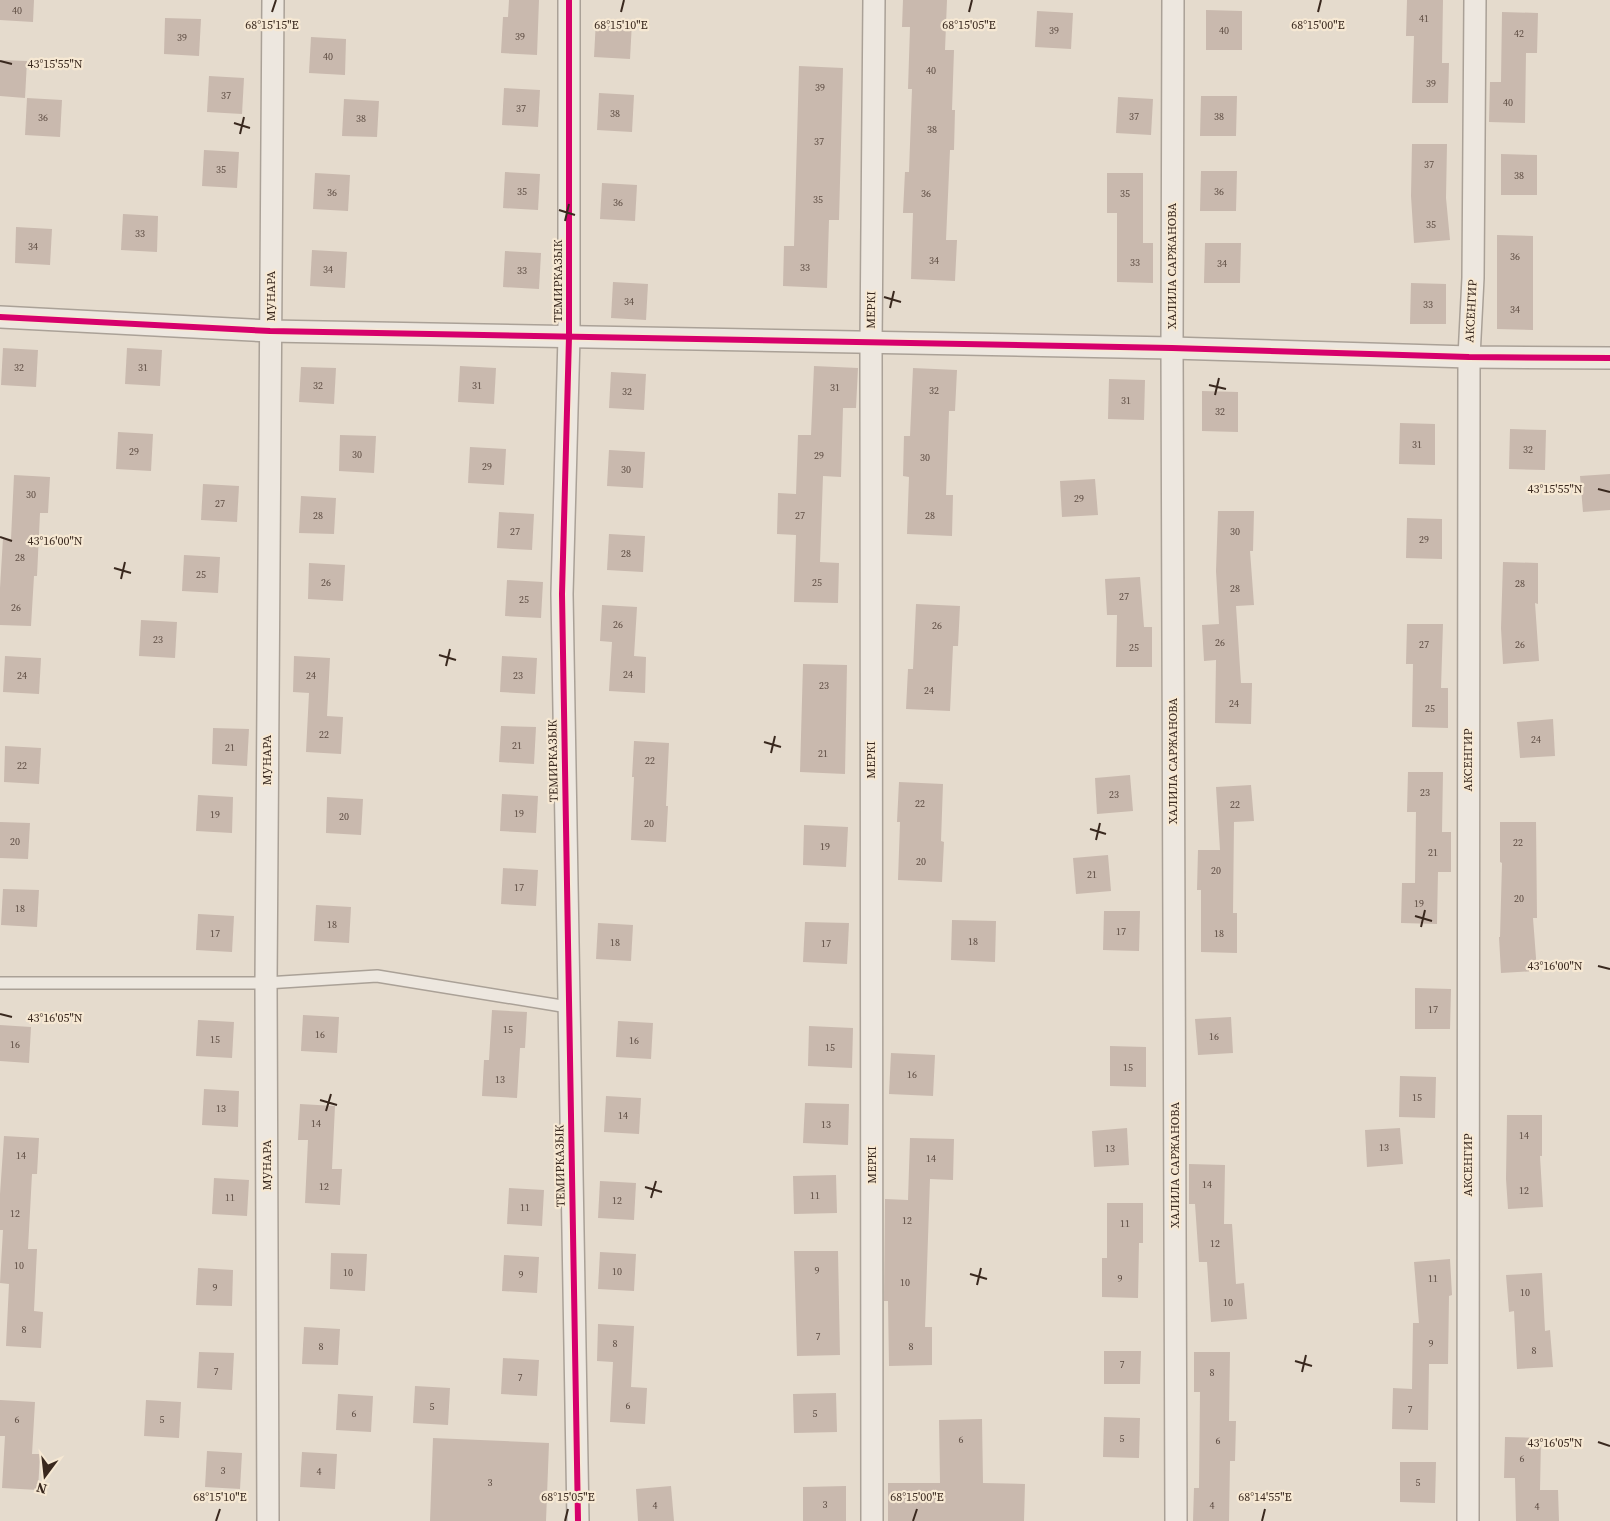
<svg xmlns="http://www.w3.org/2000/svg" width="1610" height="1521" font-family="'Source Serif 4',serif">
<rect width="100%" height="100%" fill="#e5dbcd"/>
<g fill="#c9b9ae">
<polygon points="0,0 34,0 33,22 0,20"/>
<polygon points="509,0 539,0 537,55 501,53 503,17 508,17"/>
<polygon points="903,0 947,0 945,50 954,50 952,110 955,110 954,150 950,150 946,240 957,240 955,281 911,279 913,213 903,213 905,172 909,172 912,89 908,89 910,27 902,27"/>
<polygon points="1407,0 1443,0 1442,63 1449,63 1448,103 1412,103 1414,36 1406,36"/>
<polygon points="1206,10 1242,11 1242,50 1206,50"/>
<polygon points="1037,11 1073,13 1071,49 1035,47"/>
<polygon points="1502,12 1538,13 1537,53 1526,53 1525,123 1489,122 1490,82 1501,82"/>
<polygon points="165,18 201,19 199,56 164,54"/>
<polygon points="596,20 632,22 630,59 594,57"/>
<polygon points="311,37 346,39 345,75 309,73"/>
<polygon points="0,60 27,61 25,98 0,96"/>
<polygon points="799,66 843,68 839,220 829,220 827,288 783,286 784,246 794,246"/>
<polygon points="209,76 244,78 242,114 207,112"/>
<polygon points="504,88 540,90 538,127 502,125"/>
<polygon points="599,93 634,95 632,132 597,130"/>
<polygon points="1201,96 1237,96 1236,136 1200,136"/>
<polygon points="1118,97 1153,99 1151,135 1116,133"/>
<polygon points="27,98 62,100 60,137 25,135"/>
<polygon points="344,99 379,101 377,137 342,136"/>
<polygon points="1412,144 1447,144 1446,198 1450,240 1414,243 1411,196"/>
<polygon points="204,150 239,152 237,188 202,186"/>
<polygon points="1501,154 1537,155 1537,195 1501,195"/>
<polygon points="1201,171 1237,171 1236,211 1200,211"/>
<polygon points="505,172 540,174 538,210 503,208"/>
<polygon points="315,173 350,175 348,211 313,209"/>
<polygon points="1107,173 1143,173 1143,243 1153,243 1153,283 1117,282 1117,213 1107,213"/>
<polygon points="602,183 637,185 635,221 600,219"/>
<polygon points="123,214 158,216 157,252 121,250"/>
<polygon points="16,227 52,229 50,265 15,263"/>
<polygon points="1497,235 1533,236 1533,330 1497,329"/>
<polygon points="1205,243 1241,243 1240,283 1204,283"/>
<polygon points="312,250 347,252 345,288 310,286"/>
<polygon points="505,251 541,253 539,289 503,287"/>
<polygon points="613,282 648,284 646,320 611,318"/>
<polygon points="1411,283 1446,284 1446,324 1410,324"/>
<polygon points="3,348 38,350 36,387 1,385"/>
<polygon points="127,348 162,350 160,386 125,384"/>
<polygon points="460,366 496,368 494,404 458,402"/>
<polygon points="814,366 858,368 856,408 843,408 841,477 823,476 820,562 839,563 838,603 794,602 796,535 777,534 778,493 796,494 798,435 811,435"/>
<polygon points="301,367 336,368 334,404 299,402"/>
<polygon points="913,368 957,370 955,411 949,411 946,495 953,495 952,536 907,534 909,477 903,476 904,436 910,436"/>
<polygon points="611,372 646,374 644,410 609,408"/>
<polygon points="1109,379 1145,380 1144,420 1108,419"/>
<polygon points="1202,391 1238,392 1238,432 1202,431"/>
<polygon points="1400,423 1435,424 1435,465 1399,464"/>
<polygon points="1510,429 1546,430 1545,470 1509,469"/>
<polygon points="118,432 153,434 151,471 116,469"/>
<polygon points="340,435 376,436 374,473 339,471"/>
<polygon points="470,447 506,449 504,485 468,483"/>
<polygon points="609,450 645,452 643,488 607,486"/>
<polygon points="1610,474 1610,510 1583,512 1580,476"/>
<polygon points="14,475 50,477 48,513 40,513 37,576 34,576 31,626 0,625 0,588 3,538 11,539"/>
<polygon points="1095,479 1098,515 1062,517 1060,481"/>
<polygon points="203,484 239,486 237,522 201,520"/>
<polygon points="301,496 336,498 334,534 299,533"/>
<polygon points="1218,511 1254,511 1253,551 1250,551 1254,605 1236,606 1241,683 1252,683 1251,724 1215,723 1216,660 1204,661 1202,625 1219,624 1216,571"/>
<polygon points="499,512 534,514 532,550 497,548"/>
<polygon points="1407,518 1442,519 1442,559 1406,558"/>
<polygon points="609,534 645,536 643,572 607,570"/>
<polygon points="184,555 220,557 218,593 182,591"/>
<polygon points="1503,562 1538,563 1538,604 1535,603 1539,661 1503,664 1501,628"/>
<polygon points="309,563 345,565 343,601 308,599"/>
<polygon points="1140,577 1144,627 1152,627 1152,667 1116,667 1117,615 1107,615 1105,579"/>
<polygon points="507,580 543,582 541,618 505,616"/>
<polygon points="916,604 960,606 958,646 953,646 950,711 906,709 908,669 913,669"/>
<polygon points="602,605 637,607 634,656 646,657 645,693 609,691 612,642 600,641"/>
<polygon points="141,620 177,622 175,658 139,656"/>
<polygon points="1407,624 1443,624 1441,688 1448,688 1448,728 1412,727 1413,664 1406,664"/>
<polygon points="5,656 41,658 39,694 3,692"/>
<polygon points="294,656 330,658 327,716 343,717 341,754 306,752 309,693 293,692"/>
<polygon points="502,656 537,658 535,694 500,692"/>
<polygon points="803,664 847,665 845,774 800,772"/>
<polygon points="1553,719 1555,756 1520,758 1517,722"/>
<polygon points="501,726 536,727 534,764 499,762"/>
<polygon points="213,728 249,729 247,766 212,764"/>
<polygon points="634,741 669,743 666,806 668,806 666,842 631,840 634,777 632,777"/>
<polygon points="5,746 41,748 39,784 4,782"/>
<polygon points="1408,772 1443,772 1442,832 1451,832 1451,872 1438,872 1437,924 1401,923 1402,883 1415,883 1416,812 1407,812"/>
<polygon points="1130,775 1133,811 1097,814 1095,778"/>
<polygon points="899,782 943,784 941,841 944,842 942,882 898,880 900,822 897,822"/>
<polygon points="1251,785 1254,821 1234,822 1233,913 1237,913 1237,953 1201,952 1201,890 1197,890 1198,850 1220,850 1216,787"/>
<polygon points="502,794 538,796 536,833 500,831"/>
<polygon points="198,795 233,797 232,833 196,831"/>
<polygon points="327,797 363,799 361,835 326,833"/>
<polygon points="0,822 30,823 28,859 0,858"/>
<polygon points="1500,822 1536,822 1537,918 1533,918 1537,971 1501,973 1499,937 1500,937 1502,863 1500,862"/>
<polygon points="804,825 848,827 846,867 803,865"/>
<polygon points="1108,855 1111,891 1076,894 1073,858"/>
<polygon points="503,868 538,870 536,906 501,904"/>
<polygon points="3,889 39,890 37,927 1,925"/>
<polygon points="316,905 351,907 349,943 314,941"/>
<polygon points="1104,911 1140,911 1139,951 1103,950"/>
<polygon points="198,914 234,916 232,952 196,950"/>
<polygon points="952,920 996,921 995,962 951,960"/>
<polygon points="805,922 849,923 847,964 803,962"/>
<polygon points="598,923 633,925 631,961 596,959"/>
<polygon points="1415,988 1451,989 1450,1029 1415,1029"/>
<polygon points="492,1010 527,1012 525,1048 520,1048 517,1098 482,1096 484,1060 489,1060"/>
<polygon points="303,1015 339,1017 337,1053 301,1051"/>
<polygon points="1231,1017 1233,1053 1198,1055 1195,1019"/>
<polygon points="198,1020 234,1022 232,1058 196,1056"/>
<polygon points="618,1021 653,1023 651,1059 616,1057"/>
<polygon points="0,1025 31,1027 29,1063 0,1061"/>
<polygon points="809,1026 853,1028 852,1068 808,1066"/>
<polygon points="1110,1046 1146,1047 1146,1087 1110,1086"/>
<polygon points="891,1053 935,1055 933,1096 889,1094"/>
<polygon points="1400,1076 1436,1077 1435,1118 1399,1117"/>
<polygon points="204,1089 239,1091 238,1127 202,1125"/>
<polygon points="606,1096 641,1098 639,1134 604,1132"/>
<polygon points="805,1103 849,1104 848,1145 803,1143"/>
<polygon points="300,1104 335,1106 332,1169 342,1169 340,1205 305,1203 308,1140 298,1140"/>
<polygon points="1507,1115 1542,1115 1542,1156 1540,1156 1543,1207 1508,1209 1506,1179"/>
<polygon points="1127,1128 1129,1165 1094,1167 1092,1131"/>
<polygon points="1400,1128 1403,1164 1367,1167 1365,1130"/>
<polygon points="4,1136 39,1138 37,1174 32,1174 28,1249 37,1249 34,1311 43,1312 41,1348 6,1346 9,1284 0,1283 3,1230 0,1230 0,1194"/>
<polygon points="910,1138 954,1139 953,1180 930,1179 925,1327 932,1327 932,1365 889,1366 888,1301 884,1301 885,1199 908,1200"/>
<polygon points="1189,1164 1225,1165 1224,1224 1232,1224 1236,1284 1244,1283 1247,1319 1211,1322 1207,1262 1199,1262 1195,1204 1189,1204"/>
<polygon points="836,1175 837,1213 794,1214 793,1176"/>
<polygon points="214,1178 249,1180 247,1216 212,1214"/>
<polygon points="600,1181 636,1183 634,1220 598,1218"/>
<polygon points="509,1188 544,1190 542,1226 507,1224"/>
<polygon points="1107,1203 1143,1203 1143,1243 1139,1243 1138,1298 1102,1297 1102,1258 1107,1258"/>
<polygon points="794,1251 838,1251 840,1355 797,1356"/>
<polygon points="600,1252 636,1254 634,1291 598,1289"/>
<polygon points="331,1253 367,1254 365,1291 330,1289"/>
<polygon points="504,1255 539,1257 537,1293 502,1291"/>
<polygon points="1450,1259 1452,1295 1449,1296 1448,1364 1429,1364 1428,1430 1392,1429 1393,1388 1412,1389 1413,1323 1419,1323 1414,1262"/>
<polygon points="198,1268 233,1270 232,1306 196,1305"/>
<polygon points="1542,1273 1545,1331 1550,1330 1553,1367 1517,1369 1514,1311 1509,1312 1506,1275"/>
<polygon points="598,1324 634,1326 631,1387 647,1388 645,1424 610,1422 613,1362 597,1361"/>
<polygon points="304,1327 340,1329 338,1365 302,1364"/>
<polygon points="1104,1351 1141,1351 1140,1384 1104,1384"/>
<polygon points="199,1352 234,1353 232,1390 197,1388"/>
<polygon points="1194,1352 1230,1352 1229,1421 1236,1421 1235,1461 1230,1461 1229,1521 1193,1521 1194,1488 1199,1488 1200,1392 1194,1392"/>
<polygon points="503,1358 539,1360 537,1396 501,1394"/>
<polygon points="415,1386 450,1388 448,1425 413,1423"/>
<polygon points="836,1393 837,1432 794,1433 793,1394"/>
<polygon points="338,1394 373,1396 371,1432 336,1430"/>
<polygon points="0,1400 35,1402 32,1454 40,1454 38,1490 2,1488 5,1436 0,1436"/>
<polygon points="146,1400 181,1402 179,1438 144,1436"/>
<polygon points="1104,1417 1140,1418 1139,1458 1103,1457"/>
<polygon points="982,1419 983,1483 1025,1484 1024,1521 888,1521 888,1483 940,1483 939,1420"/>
<polygon points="1505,1437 1541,1438 1540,1490 1558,1490 1559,1521 1516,1521 1515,1478 1504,1478"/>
<polygon points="433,1438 549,1443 546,1521 430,1521"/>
<polygon points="207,1451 242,1453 240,1489 205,1487"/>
<polygon points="302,1452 337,1454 335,1489 300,1487"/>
<polygon points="1400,1462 1436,1462 1435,1503 1400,1502"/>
<polygon points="671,1486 674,1521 638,1521 636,1489"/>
<polygon points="846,1486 846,1521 803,1521 803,1487"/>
</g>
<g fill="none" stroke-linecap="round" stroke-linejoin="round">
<defs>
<polyline id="service" points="0,983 266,983 377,976 568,1007"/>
<g id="minor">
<polyline points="569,0 569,337 562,594 578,1521"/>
<polyline points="1173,0 1172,348 1176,1521"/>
<polyline points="0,317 270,331 1172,348 1469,357 1610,358"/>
<polyline points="268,1521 266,983 273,0"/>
<polyline points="872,1521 871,343 874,0"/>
<polyline points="1468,1521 1469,357 1473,278 1475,0"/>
</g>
</defs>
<use href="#service" stroke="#aaa197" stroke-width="14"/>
<use href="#minor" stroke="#aaa197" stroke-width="24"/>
<use href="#service" stroke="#ede7df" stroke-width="11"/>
<use href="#minor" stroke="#ede7df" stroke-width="21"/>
<defs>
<g id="cycleway">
<polyline points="569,0 569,337 562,594 578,1521"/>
<polyline points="0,317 270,331 1172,348 1469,357 1610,358"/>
</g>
</defs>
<use href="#cycleway" stroke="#f6e8d3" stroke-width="9"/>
<use href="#cycleway" stroke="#d6006c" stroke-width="6"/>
</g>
<path fill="none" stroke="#39281e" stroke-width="2" d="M272,12L276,0M621,12L624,0M969,12L972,0M1318,12L1321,0M0,61L12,64M234,123L250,128M240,134L244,117M559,210L575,215M565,221L569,204M884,297L901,302M890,308L894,291M1209,385L1226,389M1215,395L1219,378M1598,489L1610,492M0,537L12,541M114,568L131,573M121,579L125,562M439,655L456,660M446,666L450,649M764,742L781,747M771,753L775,736M1090,829L1106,834M1096,840L1100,823M1415,916L1432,921M1421,927L1425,910M1598,966L1610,969M0,1014L12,1017M320,1100L337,1105M326,1111L331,1094M645,1187L662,1192M651,1198L656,1181M970,1274L987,1279M977,1285L981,1268M1295,1361L1312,1366M1302,1372L1306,1355M1598,1442L1610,1446M216,1521L220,1509M565,1521L568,1509M913,1521L917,1509M1262,1521L1265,1509"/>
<g text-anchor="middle" stroke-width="4.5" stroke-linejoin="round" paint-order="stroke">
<g font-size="10" fill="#5d4c42">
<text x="17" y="14">40</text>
<text x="1424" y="22">41</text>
<text x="1054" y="34">39</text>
<text x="1224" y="34">40</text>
<text x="1519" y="37">42</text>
<text x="520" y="40">39</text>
<text x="182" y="41">39</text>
<text x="328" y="60">40</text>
<text x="931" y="74">40</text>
<text x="1431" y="87">39</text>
<text x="820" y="91">39</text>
<text x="226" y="99">37</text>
<text x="1508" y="106">40</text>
<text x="521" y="112">37</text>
<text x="615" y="117">38</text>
<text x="1134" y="120">37</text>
<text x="1219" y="120">38</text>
<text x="43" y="121">36</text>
<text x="361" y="122">38</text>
<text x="932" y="133">38</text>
<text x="819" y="145">37</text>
<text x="1429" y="168">37</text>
<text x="221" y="173">35</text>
<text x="1519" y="179">38</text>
<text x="522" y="195">35</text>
<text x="1219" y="195">36</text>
<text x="332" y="196">36</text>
<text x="926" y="197">36</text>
<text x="1125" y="197">35</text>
<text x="818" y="203">35</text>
<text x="618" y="206">36</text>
<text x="1431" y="228">35</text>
<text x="140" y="237">33</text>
<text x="33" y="250">34</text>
<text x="1515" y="260">36</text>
<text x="934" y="264">34</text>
<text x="1135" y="266">33</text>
<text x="1222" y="267">34</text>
<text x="805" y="271">33</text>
<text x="328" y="273">34</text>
<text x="522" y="274">33</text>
<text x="629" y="305">34</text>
<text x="1428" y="308">33</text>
<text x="1515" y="313">34</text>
<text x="19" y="371">32</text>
<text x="143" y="371">31</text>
<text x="318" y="389">32</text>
<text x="477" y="389">31</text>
<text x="835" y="391">31</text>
<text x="934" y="394">32</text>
<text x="627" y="395">32</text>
<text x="1126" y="404">31</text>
<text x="1220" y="415">32</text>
<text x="1417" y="448">31</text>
<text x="1528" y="453">32</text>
<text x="134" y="455">29</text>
<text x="357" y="458">30</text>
<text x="819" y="459">29</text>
<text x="925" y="461">30</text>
<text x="487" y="470">29</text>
<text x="626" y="473">30</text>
<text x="31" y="498">30</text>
<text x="1079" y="502">29</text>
<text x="220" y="507">27</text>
<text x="318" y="519">28</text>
<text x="800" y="519">27</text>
<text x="930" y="519">28</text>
<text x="515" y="535">27</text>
<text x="1235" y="535">30</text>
<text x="1424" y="543">29</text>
<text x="626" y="557">28</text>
<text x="20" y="561">28</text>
<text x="201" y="578">25</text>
<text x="326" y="586">26</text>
<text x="817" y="586">25</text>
<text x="1520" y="587">28</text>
<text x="1235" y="592">28</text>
<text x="1124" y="600">27</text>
<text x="524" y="603">25</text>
<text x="16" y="611">26</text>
<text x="618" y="628">26</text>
<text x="937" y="629">26</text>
<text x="158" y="643">23</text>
<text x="1220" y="646">26</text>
<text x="1424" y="648">27</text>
<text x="1520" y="648">26</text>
<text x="1134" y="651">25</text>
<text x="628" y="678">24</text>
<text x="22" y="679">24</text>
<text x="311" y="679">24</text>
<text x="518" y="679">23</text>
<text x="824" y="689">23</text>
<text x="929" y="694">24</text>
<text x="1234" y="707">24</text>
<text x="1430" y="712">25</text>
<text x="324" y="738">22</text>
<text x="1536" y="743">24</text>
<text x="517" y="749">21</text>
<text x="230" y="751">21</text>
<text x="823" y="757">21</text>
<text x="650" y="764">22</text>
<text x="22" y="769">22</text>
<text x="1425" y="796">23</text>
<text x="1114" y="798">23</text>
<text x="920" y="807">22</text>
<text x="1235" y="808">22</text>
<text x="519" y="817">19</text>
<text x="215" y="818">19</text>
<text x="344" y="820">20</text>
<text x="649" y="827">20</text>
<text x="15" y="845">20</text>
<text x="1518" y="846">22</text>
<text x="825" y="850">19</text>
<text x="1433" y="856">21</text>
<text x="921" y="865">20</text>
<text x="1216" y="874">20</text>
<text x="1092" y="878">21</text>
<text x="519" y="891">17</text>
<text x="1519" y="902">20</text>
<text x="1419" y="907">19</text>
<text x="20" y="912">18</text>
<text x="332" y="928">18</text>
<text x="1121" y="935">17</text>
<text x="215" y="937">17</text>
<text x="1219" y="937">18</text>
<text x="973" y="945">18</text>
<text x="615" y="946">18</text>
<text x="826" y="947">17</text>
<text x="1433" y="1013">17</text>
<text x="508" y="1033">15</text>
<text x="320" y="1038">16</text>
<text x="1214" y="1040">16</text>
<text x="215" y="1043">15</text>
<text x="634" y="1044">16</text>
<text x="15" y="1048">16</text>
<text x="830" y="1051">15</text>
<text x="1128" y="1071">15</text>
<text x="912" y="1078">16</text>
<text x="500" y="1083">13</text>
<text x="1417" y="1101">15</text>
<text x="221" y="1112">13</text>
<text x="623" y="1119">14</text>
<text x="316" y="1127">14</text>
<text x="826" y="1128">13</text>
<text x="1524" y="1139">14</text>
<text x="1384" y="1151">13</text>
<text x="1110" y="1152">13</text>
<text x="21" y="1159">14</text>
<text x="931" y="1162">14</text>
<text x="1207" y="1188">14</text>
<text x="324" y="1190">12</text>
<text x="1524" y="1194">12</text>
<text x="815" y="1199">11</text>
<text x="230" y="1201">11</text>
<text x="617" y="1204">12</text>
<text x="525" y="1211">11</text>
<text x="15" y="1217">12</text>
<text x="907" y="1224">12</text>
<text x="1125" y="1227">11</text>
<text x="1215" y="1247">12</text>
<text x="19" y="1269">10</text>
<text x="817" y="1274">9</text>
<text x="617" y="1275">10</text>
<text x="348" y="1276">10</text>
<text x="521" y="1278">9</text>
<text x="1120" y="1282">9</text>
<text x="1433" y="1282">11</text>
<text x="905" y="1286">10</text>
<text x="215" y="1291">9</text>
<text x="1525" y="1296">10</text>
<text x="1228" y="1306">10</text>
<text x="24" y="1333">8</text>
<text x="818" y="1340">7</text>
<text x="615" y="1347">8</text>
<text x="1431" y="1347">9</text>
<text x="321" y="1350">8</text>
<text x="911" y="1350">8</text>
<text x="1534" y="1354">8</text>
<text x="1122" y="1368">7</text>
<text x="216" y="1375">7</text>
<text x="1212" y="1376">8</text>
<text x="520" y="1381">7</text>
<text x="628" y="1409">6</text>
<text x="432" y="1410">5</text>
<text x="1410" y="1413">7</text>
<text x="354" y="1417">6</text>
<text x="815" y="1417">5</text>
<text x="17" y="1423">6</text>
<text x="162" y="1423">5</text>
<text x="1122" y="1442">5</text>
<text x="961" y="1443">6</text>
<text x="1218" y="1444">6</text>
<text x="1522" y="1462">6</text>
<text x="223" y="1474">3</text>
<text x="319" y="1475">4</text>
<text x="490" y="1486">3</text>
<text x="1418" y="1486">5</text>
<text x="825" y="1508">3</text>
<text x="655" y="1509">4</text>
<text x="1212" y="1509">4</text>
<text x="1537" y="1510">4</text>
</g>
<g font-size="12" fill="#39281e" stroke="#f6e8d3">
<text transform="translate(1172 266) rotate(-90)" y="4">ХАЛИЛА САРЖАНОВА</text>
<text transform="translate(558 281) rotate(-90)" y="4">ТЕМИРКАЗЫК</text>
<text transform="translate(271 296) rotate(-90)" y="4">МУНАРА</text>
<text transform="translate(871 310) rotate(-89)" y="4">МЕРКІ</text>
<text transform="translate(1471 311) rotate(-87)" y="4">АКСЕНГИР</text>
<text transform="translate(267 760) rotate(-90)" y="4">МУНАРА</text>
<text transform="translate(871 760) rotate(-90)" y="4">МЕРКІ</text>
<text transform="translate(1468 760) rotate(-90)" y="4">АКСЕНГИР</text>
<text transform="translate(553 761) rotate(-91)" y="4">ТЕМИРКАЗЫК</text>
<text transform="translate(1173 761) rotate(-90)" y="4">ХАЛИЛА САРЖАНОВА</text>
<text transform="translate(267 1165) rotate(-90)" y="4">МУНАРА</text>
<text transform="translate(872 1165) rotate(-90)" y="4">МЕРКІ</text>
<text transform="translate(1175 1165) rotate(-90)" y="4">ХАЛИЛА САРЖАНОВА</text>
<text transform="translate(1468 1165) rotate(-90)" y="4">АКСЕНГИР</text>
<text transform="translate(560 1166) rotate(-91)" y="4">ТЕМИРКАЗЫК</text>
</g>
</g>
<g font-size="12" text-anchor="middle" fill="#39281e" stroke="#f6e8d3" stroke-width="4.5" stroke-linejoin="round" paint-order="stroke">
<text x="272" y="29">68°15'15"E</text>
<text x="621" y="29">68°15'10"E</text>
<text x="969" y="29">68°15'05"E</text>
<text x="1318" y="29">68°15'00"E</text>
<text x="55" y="68">43°15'55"N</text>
<text x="1555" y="493">43°15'55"N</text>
<text x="55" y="545">43°16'00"N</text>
<text x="1555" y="970">43°16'00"N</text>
<text x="55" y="1022">43°16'05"N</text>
<text x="1555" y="1447">43°16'05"N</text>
<text x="220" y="1501">68°15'10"E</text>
<text x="568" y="1501">68°15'05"E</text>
<text x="917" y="1501">68°15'00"E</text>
<text x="1265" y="1501">68°14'55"E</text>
</g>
<g transform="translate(45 1476) rotate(195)" stroke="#f6e8d3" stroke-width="4" paint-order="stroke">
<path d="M0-4L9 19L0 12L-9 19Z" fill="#39281e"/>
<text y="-8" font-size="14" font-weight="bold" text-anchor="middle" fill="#39281e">N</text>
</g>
</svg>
